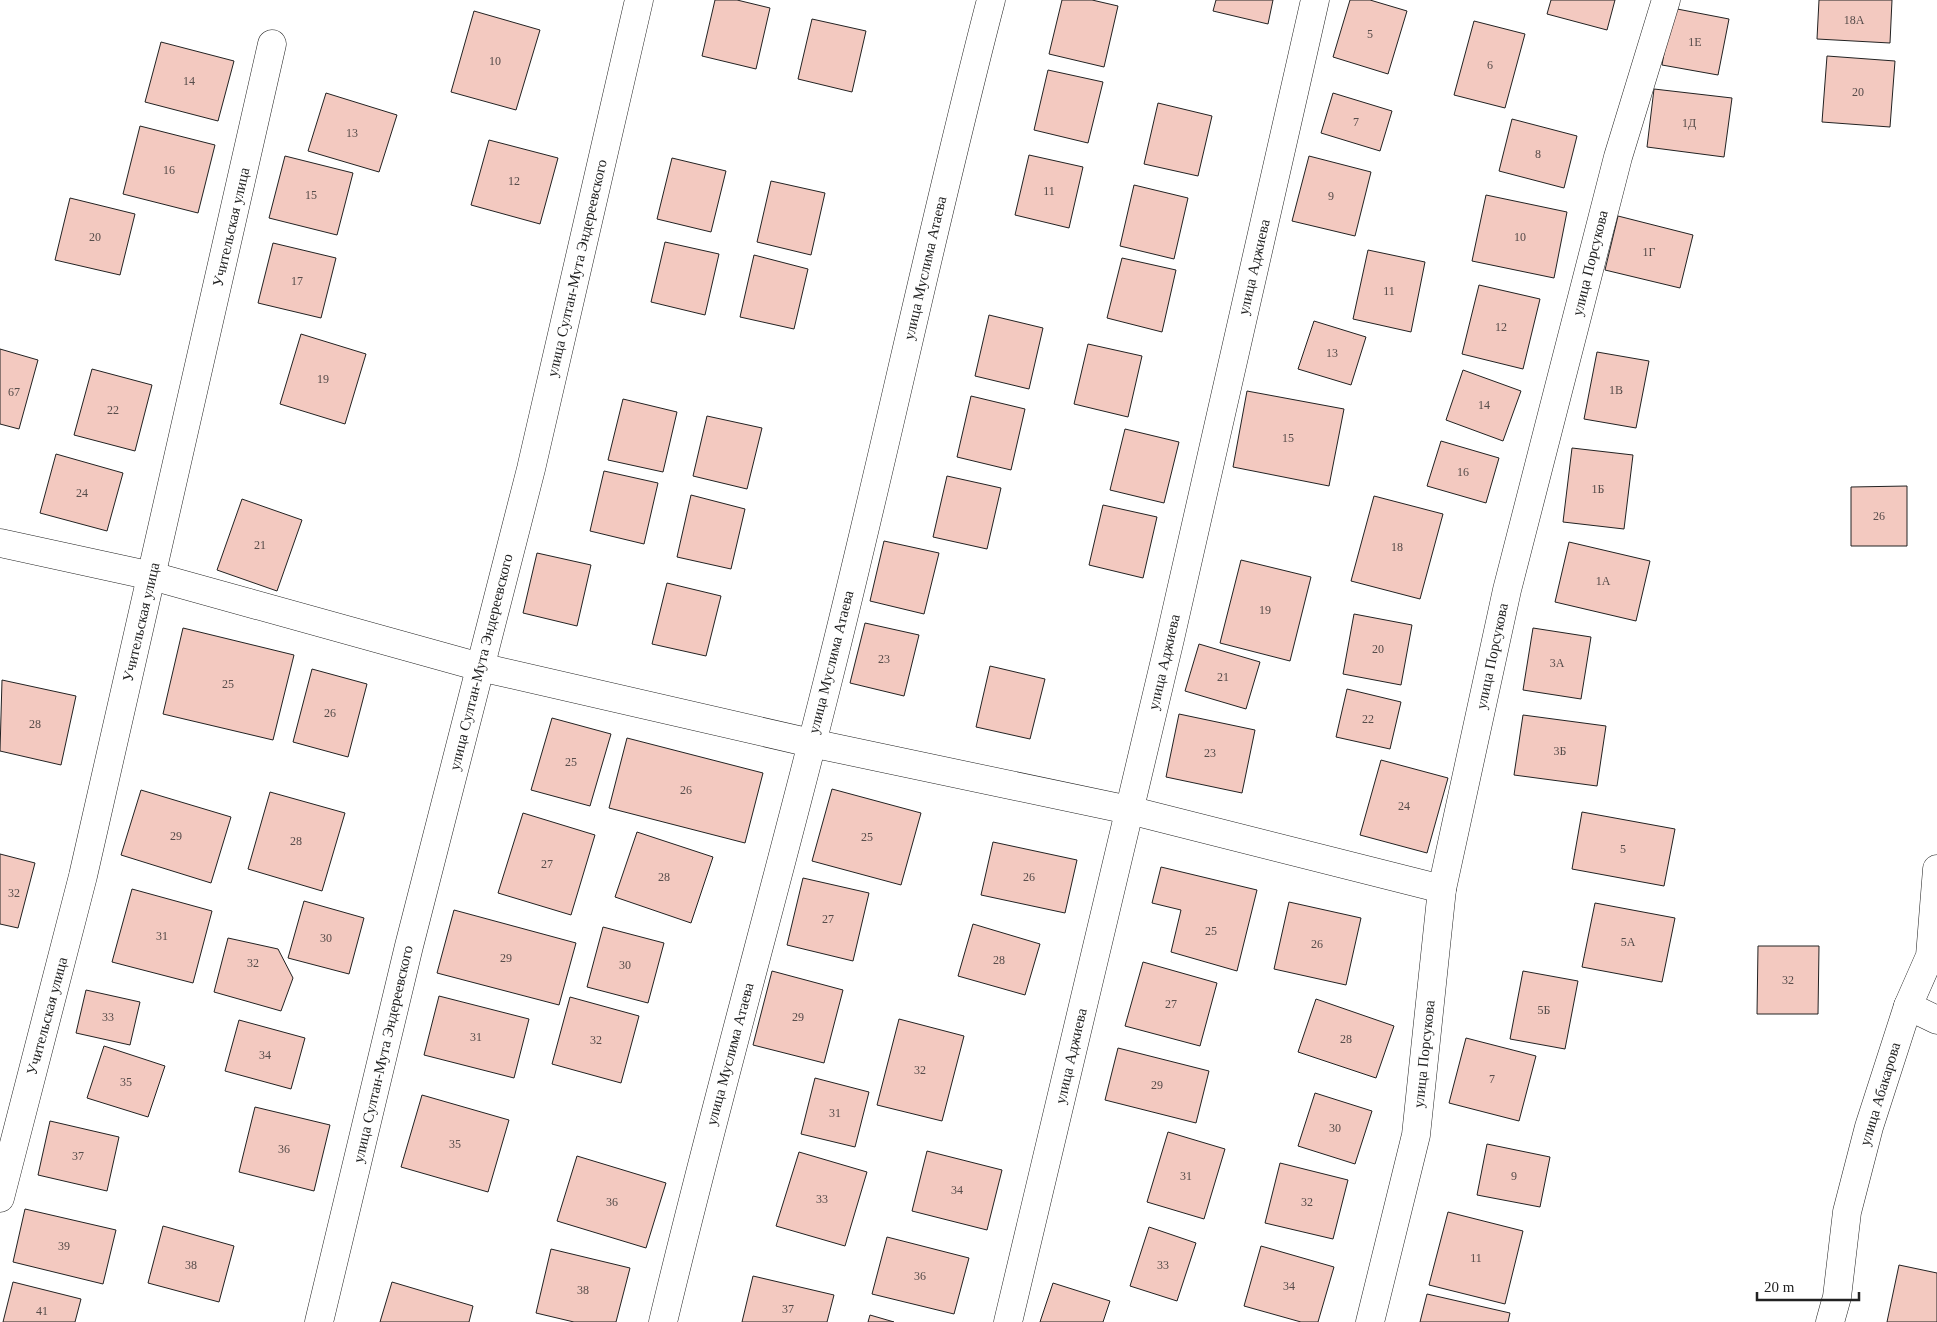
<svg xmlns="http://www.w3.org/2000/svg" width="1937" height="1322" font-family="Georgia,serif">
<rect width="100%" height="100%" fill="#fff"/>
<g fill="#f3c9c0" stroke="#222">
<polygon points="715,0 737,0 770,8 756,69 702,56"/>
<polygon points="1062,0 1092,0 1118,6 1104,67 1049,54"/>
<polygon points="1216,0 1273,0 1268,24 1213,11"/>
<polygon points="1350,0 1370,0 1407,11 1388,74 1333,57"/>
<polygon points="1551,0 1615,0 1607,30 1547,14"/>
<polygon points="1819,0 1892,0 1890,43 1817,39"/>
<polygon points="1672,8 1729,19 1718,75 1662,65"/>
<polygon points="474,11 540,30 516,110 451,92"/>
<polygon points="812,19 866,31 852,92 798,79"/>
<polygon points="1474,21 1525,34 1505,108 1454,95"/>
<polygon points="161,42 234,61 218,121 145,102"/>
<polygon points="1827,56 1895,61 1890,127 1822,122"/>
<polygon points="1048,70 1103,82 1088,143 1034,130"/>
<polygon points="1654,89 1732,98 1724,157 1647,147"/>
<polygon points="326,93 397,115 379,172 308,151"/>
<polygon points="1333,93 1392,111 1380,151 1321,133"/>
<polygon points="1158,103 1212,116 1198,176 1144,164"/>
<polygon points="1512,119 1577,136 1564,188 1499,171"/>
<polygon points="140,126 215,145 198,213 123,194"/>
<polygon points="489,140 558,158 540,224 471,205"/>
<polygon points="1029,155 1083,167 1069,228 1015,215"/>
<polygon points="285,156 353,173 337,235 269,218"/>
<polygon points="1309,156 1371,172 1355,236 1292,221"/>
<polygon points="672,158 726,171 711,232 657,219"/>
<polygon points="771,181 825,193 811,255 757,242"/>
<polygon points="1134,185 1188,198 1174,259 1120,246"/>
<polygon points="1486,195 1567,212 1554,278 1472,261"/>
<polygon points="70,198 135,214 120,275 55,260"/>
<polygon points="1618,216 1693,235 1680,288 1605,270"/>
<polygon points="665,242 719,254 705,315 651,302"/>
<polygon points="273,243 336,258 321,318 258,303"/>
<polygon points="1368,250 1425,262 1411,332 1353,319"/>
<polygon points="754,255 808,269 794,329 740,317"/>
<polygon points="1122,258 1176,270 1162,332 1107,318"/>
<polygon points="1479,285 1540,299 1523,369 1462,354"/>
<polygon points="989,315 1043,328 1029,389 975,376"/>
<polygon points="1314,321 1366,337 1351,385 1298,369"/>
<polygon points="301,334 366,354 345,424 280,404"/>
<polygon points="1088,344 1142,356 1128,417 1074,404"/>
<polygon points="0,349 38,360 19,429 0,424"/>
<polygon points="1597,352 1649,361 1636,428 1584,419"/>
<polygon points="92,369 152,385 135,451 74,435"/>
<polygon points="1463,370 1521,391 1503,441 1446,420"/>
<polygon points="1247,391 1344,409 1329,486 1233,467"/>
<polygon points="971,396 1025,409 1011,470 957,457"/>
<polygon points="623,399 677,412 663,472 608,460"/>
<polygon points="707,416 762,428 747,489 693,476"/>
<polygon points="1125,429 1179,442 1164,503 1110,490"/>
<polygon points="1441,441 1499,458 1486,503 1427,486"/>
<polygon points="1572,448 1633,455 1624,529 1563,522"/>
<polygon points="56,454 123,473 107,531 40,513"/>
<polygon points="604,471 658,483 644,544 590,531"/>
<polygon points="947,476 1001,488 987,549 933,537"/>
<polygon points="1907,486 1907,546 1851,546 1851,487"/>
<polygon points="691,495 745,509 731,569 677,557"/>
<polygon points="1374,496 1443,514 1420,599 1351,581"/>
<polygon points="242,499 302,520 277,591 217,570"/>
<polygon points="1103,505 1157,517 1143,578 1089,565"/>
<polygon points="884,541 939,553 924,614 870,601"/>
<polygon points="1569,542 1650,561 1636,621 1555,602"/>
<polygon points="537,553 591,565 577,626 523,613"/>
<polygon points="1241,560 1311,577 1290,661 1220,643"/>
<polygon points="667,583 721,596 706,656 652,644"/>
<polygon points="1354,614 1412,625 1401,685 1343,674"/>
<polygon points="865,623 919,635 904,696 850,683"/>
<polygon points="183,628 294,655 273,740 163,714"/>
<polygon points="1533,628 1591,637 1581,699 1523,690"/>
<polygon points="1199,644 1260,662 1246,709 1185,691"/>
<polygon points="990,666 1045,679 1030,739 976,727"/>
<polygon points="312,669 367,684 348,757 293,742"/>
<polygon points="2,680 76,696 61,765 0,751"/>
<polygon points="1347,689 1401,702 1390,749 1336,737"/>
<polygon points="1179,714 1255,730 1242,793 1166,777"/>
<polygon points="1523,715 1606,726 1597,786 1514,775"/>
<polygon points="552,718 611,734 590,806 531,790"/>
<polygon points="627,738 763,773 745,843 609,808"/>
<polygon points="1381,760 1448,778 1427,853 1360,835"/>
<polygon points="832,789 921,813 901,885 812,861"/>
<polygon points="141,790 231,817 211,883 121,855"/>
<polygon points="270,792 345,813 322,891 248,869"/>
<polygon points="1582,812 1675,829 1664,886 1572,869"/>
<polygon points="523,813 595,835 571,915 498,893"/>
<polygon points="637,832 713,857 691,923 615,897"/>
<polygon points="993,842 1077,860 1065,913 981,895"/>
<polygon points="0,854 35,863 18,928 0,924"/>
<polygon points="1161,867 1257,890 1237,971 1171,952 1181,910 1152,903"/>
<polygon points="803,878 869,893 853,961 787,945"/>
<polygon points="132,889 212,911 193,983 112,962"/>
<polygon points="304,901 364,918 349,974 288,958"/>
<polygon points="1289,902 1361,918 1346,985 1274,969"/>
<polygon points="1595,903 1675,918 1662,982 1582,967"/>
<polygon points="454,910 576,943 559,1005 437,973"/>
<polygon points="973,924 1040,944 1025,995 958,976"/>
<polygon points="603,927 664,943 648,1003 587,987"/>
<polygon points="228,938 278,949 293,978 281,1011 214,992"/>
<polygon points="1758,946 1819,946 1818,1014 1757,1014"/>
<polygon points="1143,962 1217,983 1200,1046 1125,1026"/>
<polygon points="772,971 843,990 824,1063 753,1045"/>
<polygon points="1523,971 1578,981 1565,1049 1510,1039"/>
<polygon points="86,990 140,1002 130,1045 76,1033"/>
<polygon points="439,996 529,1019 514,1078 424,1055"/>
<polygon points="570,997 639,1016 621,1083 552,1064"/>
<polygon points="1316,999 1394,1026 1376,1078 1298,1052"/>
<polygon points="899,1019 964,1036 942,1121 877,1105"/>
<polygon points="239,1020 305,1038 291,1089 225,1071"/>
<polygon points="1466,1038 1536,1056 1519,1121 1449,1103"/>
<polygon points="104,1046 165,1066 148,1117 87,1098"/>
<polygon points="1118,1048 1209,1071 1196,1123 1105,1100"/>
<polygon points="815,1078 869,1092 855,1147 801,1134"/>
<polygon points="1315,1093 1372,1111 1355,1164 1298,1146"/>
<polygon points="422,1095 509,1120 488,1192 401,1167"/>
<polygon points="255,1107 330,1125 314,1191 239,1172"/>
<polygon points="50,1121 119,1137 107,1191 38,1175"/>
<polygon points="1168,1132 1225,1149 1204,1219 1147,1202"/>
<polygon points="1487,1144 1550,1157 1540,1207 1477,1195"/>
<polygon points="927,1151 1002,1170 987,1230 912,1211"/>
<polygon points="799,1152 867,1172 845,1246 776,1226"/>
<polygon points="577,1156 666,1183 646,1248 557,1221"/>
<polygon points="1280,1163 1348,1180 1333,1239 1265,1223"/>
<polygon points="25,1209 116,1230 103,1284 13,1262"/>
<polygon points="1448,1212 1523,1231 1505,1304 1429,1285"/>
<polygon points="163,1226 234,1246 219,1302 148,1283"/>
<polygon points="1149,1227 1196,1243 1177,1301 1130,1286"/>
<polygon points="887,1237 969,1258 954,1314 872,1294"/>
<polygon points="1261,1246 1334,1267 1318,1322 1301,1322 1244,1306"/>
<polygon points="551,1249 630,1268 616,1322 574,1322 536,1313"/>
<polygon points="1899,1265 1937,1273 1937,1322 1887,1322"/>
<polygon points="753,1276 834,1295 827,1322 742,1322"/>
<polygon points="13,1282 81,1299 75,1322 3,1322"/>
<polygon points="392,1282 473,1306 469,1322 380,1322"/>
<polygon points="1053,1283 1110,1301 1103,1322 1040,1322"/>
<polygon points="1427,1294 1510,1313 1508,1322 1420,1322"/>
<polygon points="870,1315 894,1322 868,1322"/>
</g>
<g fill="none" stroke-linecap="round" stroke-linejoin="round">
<defs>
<g id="street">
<polyline points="0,543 152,576 480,667 811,743 1129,810 1442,889"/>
<polyline points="1908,1006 1937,1020"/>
<polyline points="0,1198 83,876 272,44"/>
<polyline points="319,1322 409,946 531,469 639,0"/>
<path d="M663,1322C715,1104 776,889 830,672C886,449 933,223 991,0"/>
<polyline points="1008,1322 1170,639 1315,0"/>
<polyline points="1370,1322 1416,1135 1442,889 1507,590 1618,157 1666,0"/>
<polyline points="1830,1322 1837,1297 1847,1212 1869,1127 1908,1006 1930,956 1937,869"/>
</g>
</defs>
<use href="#street" stroke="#222" stroke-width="29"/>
<use href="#street" stroke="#fff" stroke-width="28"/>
</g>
<g text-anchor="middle" stroke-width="4" stroke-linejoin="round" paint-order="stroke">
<g font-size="12" fill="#564c4a">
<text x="1854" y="24">18А</text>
<text x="1370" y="38">5</text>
<text x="1695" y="46">1Е</text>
<text x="495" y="65">10</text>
<text x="1490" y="69">6</text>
<text x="189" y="85">14</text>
<text x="1858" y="96">20</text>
<text x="1356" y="126">7</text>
<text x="1689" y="127">1Д</text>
<text x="352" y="137">13</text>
<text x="1538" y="158">8</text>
<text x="169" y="174">16</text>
<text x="514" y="185">12</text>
<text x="1049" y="195">11</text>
<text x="311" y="199">15</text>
<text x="1331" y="200">9</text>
<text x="95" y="241">20</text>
<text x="1520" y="241">10</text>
<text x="1649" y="256">1Г</text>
<text x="297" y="285">17</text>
<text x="1389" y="295">11</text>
<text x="1501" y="331">12</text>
<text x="1332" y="357">13</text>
<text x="323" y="383">19</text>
<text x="1616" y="394">1В</text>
<text x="14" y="396">67</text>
<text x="1484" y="409">14</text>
<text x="113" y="414">22</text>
<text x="1288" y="442">15</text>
<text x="1463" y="476">16</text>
<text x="1598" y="493">1Б</text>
<text x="82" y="497">24</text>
<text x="1879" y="520">26</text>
<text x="260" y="549">21</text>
<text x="1397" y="551">18</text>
<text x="1603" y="585">1А</text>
<text x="1265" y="614">19</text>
<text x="1378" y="653">20</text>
<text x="884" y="663">23</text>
<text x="1557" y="667">3А</text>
<text x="1223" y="681">21</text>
<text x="228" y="688">25</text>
<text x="330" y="717">26</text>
<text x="1368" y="723">22</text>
<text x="35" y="728">28</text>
<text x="1560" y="755">3Б</text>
<text x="1210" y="757">23</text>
<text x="571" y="766">25</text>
<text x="686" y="794">26</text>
<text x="1404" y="810">24</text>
<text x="176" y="840">29</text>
<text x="867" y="841">25</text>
<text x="296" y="845">28</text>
<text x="1623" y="853">5</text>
<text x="547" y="868">27</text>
<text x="664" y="881">28</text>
<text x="1029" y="881">26</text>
<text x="14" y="897">32</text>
<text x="828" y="923">27</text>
<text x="1211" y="935">25</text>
<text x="162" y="940">31</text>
<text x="326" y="942">30</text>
<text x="1628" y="946">5А</text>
<text x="1317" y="948">26</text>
<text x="506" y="962">29</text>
<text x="999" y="964">28</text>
<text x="253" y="967">32</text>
<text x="625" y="969">30</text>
<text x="1788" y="984">32</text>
<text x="1171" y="1008">27</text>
<text x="1544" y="1014">5Б</text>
<text x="108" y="1021">33</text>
<text x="798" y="1021">29</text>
<text x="476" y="1041">31</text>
<text x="1346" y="1043">28</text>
<text x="596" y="1044">32</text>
<text x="265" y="1059">34</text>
<text x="920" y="1074">32</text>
<text x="1492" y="1083">7</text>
<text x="126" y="1086">35</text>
<text x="1157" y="1089">29</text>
<text x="835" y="1117">31</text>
<text x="1335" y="1132">30</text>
<text x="455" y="1148">35</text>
<text x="284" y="1153">36</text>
<text x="78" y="1160">37</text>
<text x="1186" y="1180">31</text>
<text x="1514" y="1180">9</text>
<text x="957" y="1194">34</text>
<text x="822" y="1203">33</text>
<text x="612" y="1206">36</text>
<text x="1307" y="1206">32</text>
<text x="64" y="1250">39</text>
<text x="1476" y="1262">11</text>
<text x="191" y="1269">38</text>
<text x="1163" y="1269">33</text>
<text x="920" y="1280">36</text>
<text x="1289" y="1290">34</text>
<text x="583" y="1294">38</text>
<text x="788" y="1313">37</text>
<text x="42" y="1315">41</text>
</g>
<g font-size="15" fill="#222" stroke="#fff">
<text transform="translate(231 227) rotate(-77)" y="5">Учительская улица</text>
<text transform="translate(1590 263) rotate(-76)" y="5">улица Порсукова</text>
<text transform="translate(1254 267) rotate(-77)" y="5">улица Аджиева</text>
<text transform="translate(577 268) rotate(-77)" y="5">улица Султан-Мута Эндереевского</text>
<text transform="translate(925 268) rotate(-77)" y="5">улица Муслима Атаева</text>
<text transform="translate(141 622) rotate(-77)" y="5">Учительская улица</text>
<text transform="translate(1492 656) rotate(-78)" y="5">улица Порсукова</text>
<text transform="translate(481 662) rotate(-76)" y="5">улица Султан-Мута Эндереевского</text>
<text transform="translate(831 662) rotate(-76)" y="5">улица Муслима Атаева</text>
<text transform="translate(1164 662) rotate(-77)" y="5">улица Аджиева</text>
<text transform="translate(47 1016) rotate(-75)" y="5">Учительская улица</text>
<text transform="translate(383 1054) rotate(-77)" y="5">улица Султан-Мута Эндереевского</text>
<text transform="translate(730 1054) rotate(-75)" y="5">улица Муслима Атаева</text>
<text transform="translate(1424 1054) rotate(-84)" y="5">улица Порсукова</text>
<text transform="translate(1071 1056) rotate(-77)" y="5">улица Аджиева</text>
<text transform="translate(1880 1094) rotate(-73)" y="5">улица Абакарова</text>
</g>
</g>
<path d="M1757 1292v8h102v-8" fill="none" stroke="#222222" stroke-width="2.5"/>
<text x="1764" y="1292" font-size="15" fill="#222222" stroke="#ffffff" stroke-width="4" paint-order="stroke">20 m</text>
</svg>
